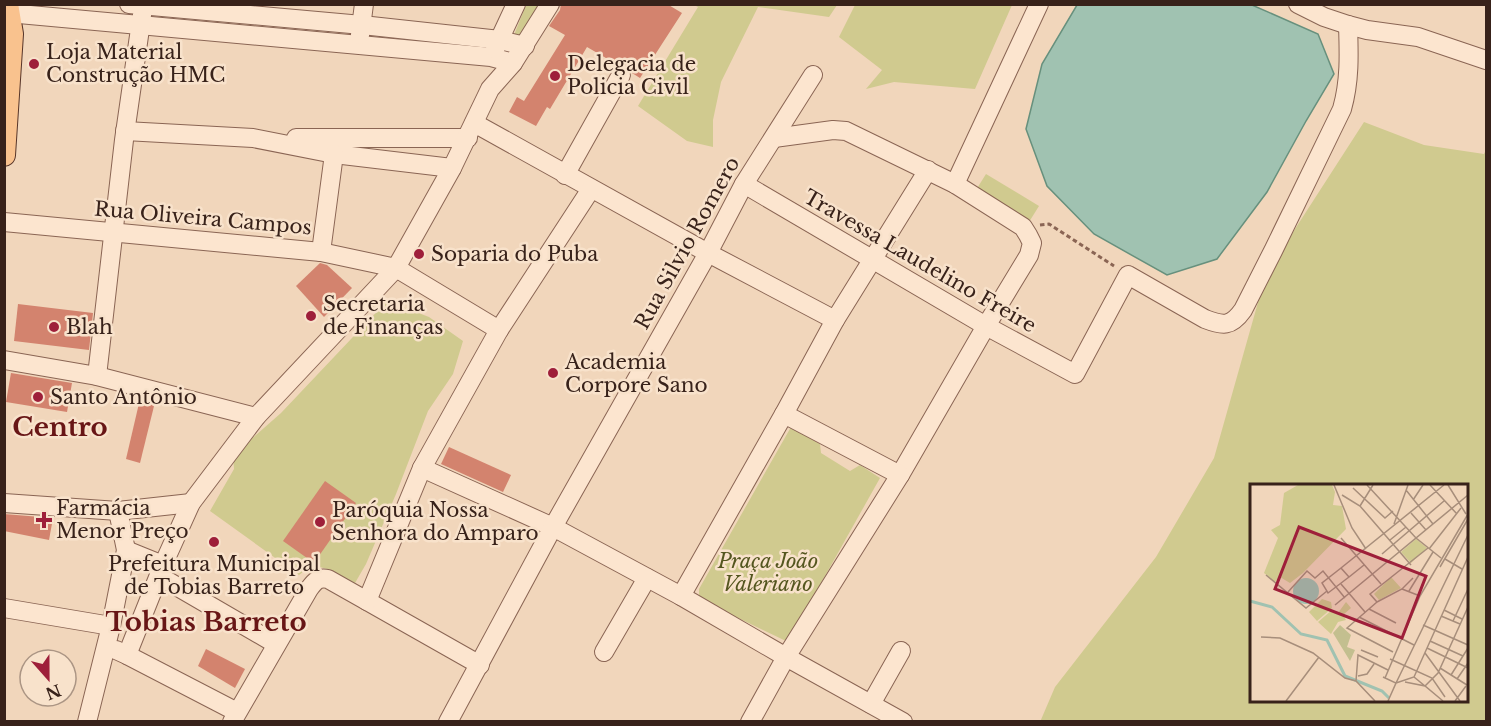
<svg xmlns="http://www.w3.org/2000/svg" width="1491" height="726" font-family="'Libre Baskerville',serif">
<rect width="100%" height="100%" fill="#f1d6bb"/>
<g fill="#d0ca8f" fill-rule="evenodd">
<polygon points="526,5 539,5 521,35 517,37 514,35"/>
<polygon points="694,5 837,5 829,17 758,7 721,82 713,120 713,147 687,141 638,106 698,7"/>
<polygon points="855,5 855,4 1012,5 975,89 894,82 866,89 882,70 839,37"/>
<path d="M1364,122L1424,145L1484,154L1486,150V721L1040,722L1055,687L1156,557L1214,458L1266,274ZM1251,486H1466V700H1251Z"/>
<polygon points="986,174 1039,206 1029,222 976,190"/>
<polygon points="387,301 429,317 463,341 453,374 428,411 396,494 366,564 355,583 331,570 312,565 299,575 210,511 234,469 233,455 281,413"/>
<polygon points="791,427 820,444 821,453 850,471 860,465 880,478 788,642 699,599 699,589"/>
</g>
<polygon fill="#a0c2b1" stroke="#67907d" stroke-width="1.5" points="1077,5 1252,5 1318,34 1334,74 1306,121 1267,192 1217,259 1167,275 1094,234 1047,186 1026,129 1042,64"/>
<g fill="#d3836e">
<polygon points="561,4 667,4 682,13 640,78 632,73 627,66 621,64 618,65 587,47 550,109 547,107 536,126 509,112 517,97 524,101 565,35 549,26 560,10"/>
<polygon points="320,263 327,265 352,288 324,317 296,286"/>
<polygon points="18,304 93,313 89,350 14,341"/>
<polygon points="11,373 72,383 67,412 6,402"/>
<polygon points="140,399 155,402 140,463 126,459"/>
<polygon points="449,447 511,475 503,492 441,464"/>
<polygon points="325,481 356,503 314,563 283,541"/>
<polygon points="4,514 53,518 49,540 4,531"/>
<polygon points="206,649 245,669 235,688 198,666"/>
</g>
<g fill="none" stroke-linecap="round" stroke-linejoin="round">
<defs>
<g id="minor">
<polyline points="129,4 362,25 500,40 525,46"/>
<polyline points="1298,4 1324,17 1348,25 1367,30 1418,37 1486,60"/>
<polyline points="8,13 491,57 513,63"/>
<polyline points="360,35 364,4"/>
<polyline points="495,49 516,4"/>
<polyline points="474,123 708,253 835,320"/>
<polyline points="125,131 253,138 334,154 452,168"/>
<polyline points="296,138 468,138"/>
<polyline points="774,138 833,130 846,131 955,184 1023,227 1028,235 1032,243 1029,255 986,326 900,475"/>
<polyline points="565,175 621,75"/>
<path d="M744,184L986,326L1075,374L1128,275L1205,319C1223,326 1231,327 1243,310L1274,249L1342,109C1350,81 1349,54 1348,25"/>
<polyline points="955,184 1039,4"/>
<polyline points="4,222 321,252 396,268 452,168 490,89 513,63 550,4"/>
<polyline points="321,252 334,154"/>
<polyline points="499,330 591,189"/>
<polyline points="4,360 97,376 256,417"/>
<polyline points="97,376 124,140 142,15"/>
<polyline points="784,414 835,320 928,170"/>
<polyline points="422,468 553,527 681,596 786,657 903,722"/>
<polyline points="4,503 118,511 191,503"/>
<polyline points="126,550 163,565"/>
<polyline points="159,576 276,644"/>
<polyline points="681,596 784,414 900,475 786,657 750,722"/>
<polyline points="367,601 480,665"/>
<polyline points="4,608 111,626"/>
<polyline points="116,650 127,655 237,712"/>
<polyline points="604,652 647,578"/>
<path d="M127,655L163,565L191,503L256,417L396,268L499,330L422,468L367,601L328,579C318,577 315,581 309,589L232,722"/>
<polyline points="871,704 901,651"/>
<polyline points="87,722 111,626 126,550 118,511"/>
<polyline points="448,722 553,527 708,253 744,184 813,75"/>
</g>
<polyline id="major" points="4,155 12,34 7,4"/>
</defs>
<use href="#minor" stroke="#8a6554" stroke-width="20"/>
<use href="#major" stroke="#573529" stroke-width="24"/>
<polyline stroke="#8a6554" stroke-width="3" stroke-dasharray="4.5 3" stroke-linecap="butt" points="1040,225 1049,224 1114,266"/>
<use href="#minor" stroke="#fce5cf" stroke-width="18"/>
<use href="#major" stroke="#f9c28e" stroke-width="22"/>
</g>
<g fill="#9e1f3a" stroke="#f8e2cb" stroke-width="2">
<circle cx="34" cy="64" r="6"/>
<circle cx="555" cy="76" r="6"/>
<circle cx="419" cy="254" r="6"/>
<circle cx="311" cy="316" r="6"/>
<circle cx="54" cy="327" r="6"/>
<circle cx="553" cy="373" r="6"/>
<circle cx="38" cy="397" r="6"/>
<path d="M41 511h6v6h6v6h-6v6h-6v-6h-6v-6h6z"/>
<circle cx="320" cy="522" r="6"/>
<circle cx="214" cy="542" r="6"/>
</g>
<g text-anchor="middle" stroke-width="5" stroke-linejoin="round" paint-order="stroke">
<g font-size="20" fill="#38221a" stroke="#f8e2cb" text-anchor="start">
<text x="46" y="59">Loja Material<tspan x="46" dy="23">Construção HMC</tspan></text>
<text x="567" y="71">Delegacia de<tspan x="567" dy="23">Policia Civil</tspan></text>
<text x="431" y="261">Soparia do Puba</text>
<text x="323" y="311">Secretaria<tspan x="323" dy="23">de Finanças</tspan></text>
<text x="66" y="334">Blah</text>
<text x="565" y="369">Academia<tspan x="565" dy="23">Corpore Sano</tspan></text>
<text x="50" y="404">Santo Antônio</text>
<text x="56" y="515">Farmácia<tspan x="56" dy="23">Menor Preço</tspan></text>
<text x="332" y="517">Paróquia Nossa<tspan x="332" dy="23">Senhora do Amparo</tspan></text>
<text x="214" y="571" text-anchor="middle">Prefeitura Municipal<tspan x="214" dy="23">de Tobias Barreto</tspan></text>
</g>
<g font-size="20" fill="#38221a" stroke="#f8e2cb">
<text transform="translate(203 218) rotate(5)" y="7">Rua Oliveira Campos</text>
<text transform="translate(687 243) rotate(-61)" y="7">Rua Silvio Romero</text>
<text transform="translate(920 261) rotate(30)" y="7">Travessa Laudelino Freire</text>
</g>
<g font-size="20" font-style="italic" fill="#54561f" stroke="#f8e2cb">
<text x="768" y="568">Praça João<tspan x="768" dy="23">Valeriano</tspan></text>
</g>
<g font-size="26" font-weight="bold" fill="#681616" stroke="#f8e2cb">
<text x="60" y="436">Centro</text>
<text x="206" y="631">Tobias Barreto</text>
</g>
</g>
<g transform="translate(1250 484)">
<rect width="218" height="218" fill="#f1d6bb"/>
<path d="M48,1H82L85,8L83,21L92,22L96,45L53,89L40,99L30,93L25,98L14,89L28,54L21,46L30,41L34,9ZM166,55L177,64L161,79L151,68ZM141,93L151,104L129,116L124,110ZM72,115L81,118L82,124L67,137L59,128ZM96,118L101,124L93,131L96,136L88,138L81,150L68,138L82,126L88,129Z" fill="#d0ca8f"/>
<path d="M90,141L101,151L97,163L105,166L100,177L83,149Z" fill="#c3bf8f"/>
<path d="M43 107a13 13 0 1 1 26 0a13 13 0 1 1-26 0Z" fill="#a0c2b1"/>
<path fill="none" stroke="#a0c2b1" stroke-width="3" d="M0,117L22,123L51,150L77,156L95,192L132,207L139,214"/>
<path fill="none" stroke="#a78e7b" stroke-width="1.5" d="M84,1L102,44L116,65M117,1L166,54L191,74M180,1L207,30M198,1L216,30M103,4L135,34L143,27M156,6L183,40M92,11L110,22L161,81M163,16L173,1M110,22L123,1M161,29L176,46M144,40L158,1M91,54L131,100M140,56L156,43M179,65L211,24M132,70L194,17M195,75L212,85M114,81L99,93L91,84L194,1M190,83L218,35M91,84L72,99L78,109L99,93M16,91L56,124L77,107M163,94L152,105L127,118L120,110L178,64M91,100L115,128M152,105L170,112M159,107L183,68M38,108L57,87L65,94L73,87L95,114M127,118L97,144L143,168M85,121L218,11M119,125L146,139M194,126L212,135M191,132L210,140M109,133L164,161M203,137L218,105M173,141L218,161M11,153L30,154L63,169L95,194L106,197L125,217M180,157L213,172M177,164L218,184M111,166L128,173M175,169L210,217M140,175L182,194L195,213M190,184L217,201M201,191L218,164M108,192L117,190L124,180M133,193L146,199L138,217M164,193L175,202L188,189L218,123M135,194L170,112L218,30M207,195L218,179M106,197L108,171L138,186M155,198L175,202L193,217M146,199L218,51M146,199L164,193L218,73M36,217L69,173M205,217L216,202"/>
<path fill="#9e1f3a" fill-opacity="0.15" stroke="#9e1f3a" stroke-width="3" d="M49,43L176,92L152,154L25,105Z"/>
<rect width="218" height="218" fill="none" stroke="#38221a" stroke-width="3"/>
</g>
<rect width="1491" height="726" fill="none" stroke="#38221a" stroke-width="12"/>
<g transform="translate(48 678) rotate(159)"><circle r="28" fill="#f8e2cb" stroke="#ab9584" stroke-width="1.5"/>
<path d="M0-4.5L10 22L0 15L-10 22Z" fill="#9e1f3a"/>
<text y="-9" font-size="16" font-weight="bold" text-anchor="middle" fill="#38221a">N</text>
</g>
</svg>
